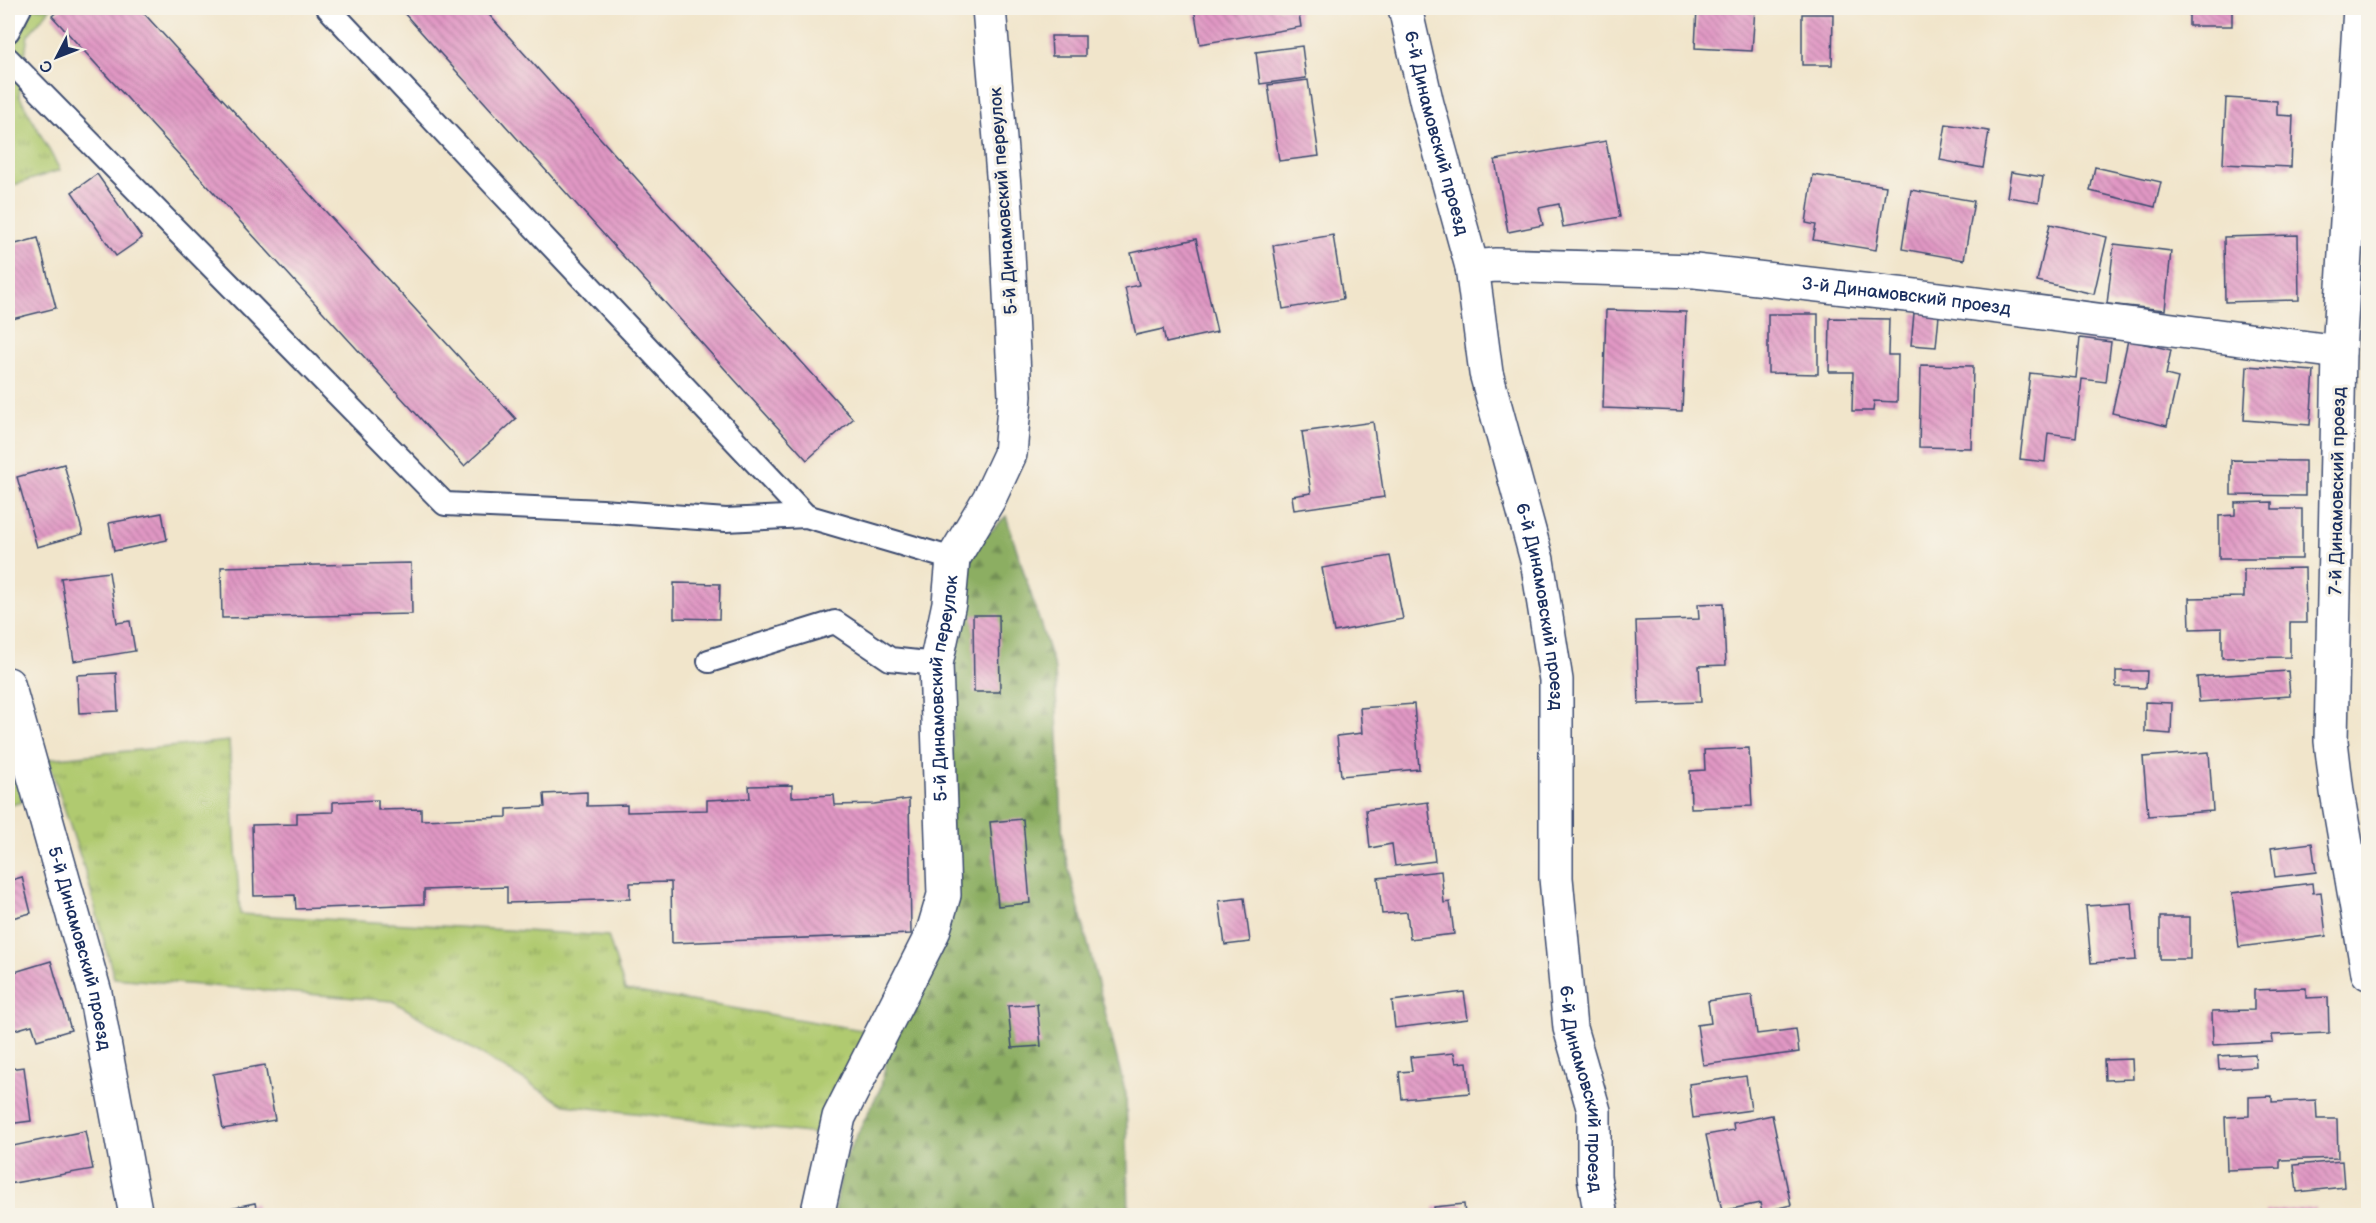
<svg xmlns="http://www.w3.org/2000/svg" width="2376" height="1223" font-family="'Balsamiq Sans',sans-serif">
<defs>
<pattern id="grass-tufts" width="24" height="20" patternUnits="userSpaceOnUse" patternTransform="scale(1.5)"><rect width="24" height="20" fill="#b0ca70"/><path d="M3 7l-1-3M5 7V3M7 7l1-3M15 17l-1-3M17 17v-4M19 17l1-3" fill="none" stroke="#8ea45f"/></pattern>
<pattern id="forest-firs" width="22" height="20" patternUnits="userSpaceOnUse" patternTransform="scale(1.5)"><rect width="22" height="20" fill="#8cae62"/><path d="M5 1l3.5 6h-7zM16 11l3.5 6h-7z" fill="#728e54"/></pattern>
<pattern id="building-back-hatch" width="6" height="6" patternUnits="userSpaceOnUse" patternTransform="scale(1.5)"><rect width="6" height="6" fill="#e198c4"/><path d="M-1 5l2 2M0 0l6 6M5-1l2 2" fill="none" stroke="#b67ca2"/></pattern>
</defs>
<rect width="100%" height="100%" fill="#f7f3e8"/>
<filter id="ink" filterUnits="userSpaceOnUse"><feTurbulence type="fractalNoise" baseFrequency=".0167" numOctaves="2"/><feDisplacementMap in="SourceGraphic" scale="12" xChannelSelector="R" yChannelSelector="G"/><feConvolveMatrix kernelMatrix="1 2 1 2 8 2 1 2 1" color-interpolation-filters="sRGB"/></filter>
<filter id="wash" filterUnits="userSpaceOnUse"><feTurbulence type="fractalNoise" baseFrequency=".008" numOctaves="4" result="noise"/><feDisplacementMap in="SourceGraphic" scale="24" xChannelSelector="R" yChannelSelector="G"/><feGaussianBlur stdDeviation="1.35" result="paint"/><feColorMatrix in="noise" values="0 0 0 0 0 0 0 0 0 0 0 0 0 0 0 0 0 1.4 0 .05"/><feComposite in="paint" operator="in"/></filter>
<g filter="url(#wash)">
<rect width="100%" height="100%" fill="#f1e5cb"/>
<g fill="url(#grass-tufts)" stroke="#667c67" stroke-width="1.5">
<polygon points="8,8 51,8 28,35 19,95 60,170 8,187"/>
<polygon points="229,741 240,914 608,936 625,990 868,1031 816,1134 565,1105 393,1001 114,978 86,874 48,759"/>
<polygon points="8,744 22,802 8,806"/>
</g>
<polygon fill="url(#forest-firs)" stroke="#546e60" stroke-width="1.5" points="1006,516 1055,670 1063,846 1126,1094 1129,1215 834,1216 843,1163 881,1087 890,1043 925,987 947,936 955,642 969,553"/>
<g id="blocks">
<g fill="url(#building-back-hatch)">
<polygon points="61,8 139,8 516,419 464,466 52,16"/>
<polygon points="408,8 483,8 853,419 807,460 403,12"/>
<polygon points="1194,8 1298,8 1301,27 1200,44"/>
<polygon points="1697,8 1755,8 1752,51 1695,48"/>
<rect x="2189" y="8" width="43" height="18"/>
<polygon points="1802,14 1833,14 1832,65 1802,65"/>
<polygon points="1051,36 1085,36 1085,56 1052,56"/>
<polygon points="1302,46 1306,78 1260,84 1256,52"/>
<polygon points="1308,80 1319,156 1279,161 1268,85"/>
<polygon points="2226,98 2277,101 2277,115 2293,116 2291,167 2223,164"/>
<polygon points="1946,124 1989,131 1983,168 1940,160"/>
<polygon points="1606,141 1620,217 1563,227 1559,204 1539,208 1543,225 1508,232 1495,160"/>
<polygon points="2095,167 2161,182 2155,207 2090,191"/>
<polygon points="2011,172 2043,177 2039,202 2007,197"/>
<polygon points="97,174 142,238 116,256 72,192"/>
<polygon points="1813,175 1886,186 1876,250 1813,240 1816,225 1806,223"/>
<polygon points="1911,190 1974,201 1964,260 1902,249"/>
<polygon points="2050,224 2107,237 2094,294 2037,281"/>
<polygon points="1333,235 1343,299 1283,309 1273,245"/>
<polygon points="2298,235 2299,300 2225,302 2224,237"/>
<polygon points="38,238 56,308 8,320 8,246"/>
<polygon points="1196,239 1217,332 1166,343 1163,329 1136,335 1125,288 1139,285 1131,253"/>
<polygon points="2114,244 2171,251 2165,310 2107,304"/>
<polygon points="1606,310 1686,312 1682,411 1603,408"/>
<polygon points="1914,313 1939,315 1936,347 1911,345"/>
<polygon points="1768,314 1818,314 1818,374 1768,373"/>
<polygon points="1830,318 1889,319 1888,355 1898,355 1897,402 1874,401 1873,411 1852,411 1853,372 1829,372"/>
<polygon points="2080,338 2111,342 2106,382 2082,379 2076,437 2048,433 2045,462 2020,459 2030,373 2076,378"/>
<polygon points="2128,340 2171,350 2166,375 2178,378 2167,426 2112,413"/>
<polygon points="1921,365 1973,366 1971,448 1919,447"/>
<polygon points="2247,366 2314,371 2310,425 2244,420"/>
<polygon points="1373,422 1384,497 1294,510 1292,496 1311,493 1302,432"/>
<polygon points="2231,460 2305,461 2305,496 2231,495"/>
<polygon points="64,464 83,534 37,547 17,477"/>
<polygon points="2272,502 2272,509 2302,509 2302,559 2219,559 2219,516 2235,515 2235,503"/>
<polygon points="162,513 167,540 114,551 109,523"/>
<polygon points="1390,556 1403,619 1334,632 1322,568"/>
<polygon points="411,563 412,614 222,618 221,567"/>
<polygon points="2305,568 2306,623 2290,623 2290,657 2222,658 2222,628 2190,629 2189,598 2244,597 2244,569"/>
<polygon points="109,572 117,623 130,621 135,651 74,661 61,578"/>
<polygon points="674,583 720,584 719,619 674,618"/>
<polygon points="1723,603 1726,665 1699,666 1701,702 1639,704 1636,621 1699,619 1698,604"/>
<polygon points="973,615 999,615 1000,692 974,692"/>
<polygon points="2116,671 2147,671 2146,688 2116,687"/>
<polygon points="2288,671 2290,696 2199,702 2197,677"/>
<polygon points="116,673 118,711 79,713 77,675"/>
<polygon points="2145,702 2172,703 2171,734 2145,732"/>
<polygon points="1414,704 1419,769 1341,776 1337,736 1362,733 1360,708"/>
<polygon points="1749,748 1752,806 1691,808 1690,771 1705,770 1704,750"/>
<polygon points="2209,752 2213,811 2148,816 2143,757"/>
<polygon points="792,785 792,797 834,795 835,805 874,804 909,799 911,934 672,943 671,882 630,883 630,899 507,903 507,887 424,890 424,904 296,909 295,895 254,896 252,825 297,824 297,813 333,812 333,802 378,800 378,810 421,809 421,820 507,817 507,809 545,807 544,794 587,792 587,806 627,805 627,812 707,810 707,800 750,798 749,786"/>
<polygon points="1428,802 1435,861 1395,866 1392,844 1370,848 1366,810"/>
<polygon points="1023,819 1030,903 998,906 990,822"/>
<polygon points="2312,843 2316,872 2275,877 2271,848"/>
<polygon points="1441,871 1444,903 1450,902 1454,934 1410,939 1407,912 1382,914 1378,878"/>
<polygon points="22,877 31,913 8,919 8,881"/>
<polygon points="2312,883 2313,893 2321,892 2326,936 2239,947 2232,893"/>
<polygon points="1244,898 1250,942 1225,945 1219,901"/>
<polygon points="2132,903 2136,960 2091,963 2086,906"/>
<rect x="2160" y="917" width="30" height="42"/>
<polygon points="51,961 71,1030 37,1040 32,1025 8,1032 8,974"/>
<polygon points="2306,988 2306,998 2328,997 2329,1033 2272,1035 2273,1042 2213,1045 2212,1011 2254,1010 2254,990"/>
<polygon points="1464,992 1468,1019 1395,1028 1392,1001"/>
<polygon points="1752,995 1757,1034 1796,1029 1799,1052 1703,1065 1697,1025 1711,1023 1708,1001"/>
<polygon points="1037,1004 1041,1046 1012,1048 1008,1006"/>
<polygon points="1454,1053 1456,1063 1467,1062 1470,1093 1402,1099 1399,1072 1412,1071 1410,1057"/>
<polygon points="2255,1054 2256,1067 2219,1069 2218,1056"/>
<polygon points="2132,1059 2133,1079 2105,1080 2104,1060"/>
<polygon points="265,1065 275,1120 223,1129 213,1074"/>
<polygon points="24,1067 31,1121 8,1124 8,1069"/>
<polygon points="1746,1076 1751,1110 1693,1118 1689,1084"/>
<polygon points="2272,1096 2272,1102 2316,1100 2317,1119 2337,1119 2338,1158 2280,1160 2280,1168 2227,1170 2225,1117 2249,1116 2249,1097"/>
<polygon points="1772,1115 1791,1205 1762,1212 1760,1203 1722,1211 1706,1135 1734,1130 1733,1123"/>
<polygon points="85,1131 93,1169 8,1184 8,1147"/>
<polygon points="2342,1161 2344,1187 2297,1192 2294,1165"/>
<polygon points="255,1203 258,1216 216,1216 215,1211"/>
<polygon points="1464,1204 1465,1216 1435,1216 1434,1207"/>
<polygon points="2316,1208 2316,1216 2266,1216 2266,1211"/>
</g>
</g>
</g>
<g filter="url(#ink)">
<use href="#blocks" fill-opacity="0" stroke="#3b4a6e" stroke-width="1.5"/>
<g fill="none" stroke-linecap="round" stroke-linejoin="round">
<defs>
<g id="lane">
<polyline points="328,8 806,516"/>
<polyline points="8,31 20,8"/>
<polyline points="8,59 445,504 602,511 726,520 806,516 953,559"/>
<polyline points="709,661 835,622 890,659 936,664"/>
</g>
<g id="street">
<path id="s1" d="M1405,8L1427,104L1472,267L1486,373L1537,560L1556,680V878L1570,1028L1594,1111V1177L1601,1216"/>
<polyline points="2360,8 2339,352 2331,741 2337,792 2368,973"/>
<path id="s2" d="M1472,267L1496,265L1695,271L1915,296L2339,352"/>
<path id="s3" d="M8,684L95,993L136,1216"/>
<path id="s4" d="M817,1216L839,1117L933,932L944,895L936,664L949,603L953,559L989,499L1010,454L1015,396L1006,211L989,8"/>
</g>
</defs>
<use href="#lane" stroke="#3b4a6e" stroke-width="26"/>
<use href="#street" stroke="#3b4a6e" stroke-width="36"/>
<use href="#lane" stroke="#fff" stroke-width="22"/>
<use href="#street" stroke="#fff" stroke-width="33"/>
</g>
</g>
<g text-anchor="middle" stroke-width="6" stroke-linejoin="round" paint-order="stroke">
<g font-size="18" fill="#1b2f5e" stroke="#f7f3e8">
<text dy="6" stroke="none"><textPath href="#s1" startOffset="129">6-й Динамовский проезд</textPath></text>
<text transform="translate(1003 201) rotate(-94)" y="6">5-й Динамовский переулок</text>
<text dy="6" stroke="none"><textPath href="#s2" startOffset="436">3-й Динамовский проезд</textPath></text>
<text transform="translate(2337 491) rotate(-89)" y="6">7-й Динамовский проезд</text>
<text dy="6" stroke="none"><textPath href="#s1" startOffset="615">6-й Динамовский проезд</textPath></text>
<text dy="6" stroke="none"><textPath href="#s4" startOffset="555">5-й Динамовский переулок</textPath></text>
<text dy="6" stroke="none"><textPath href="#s3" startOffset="274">5-й Динамовский проезд</textPath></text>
<text dy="6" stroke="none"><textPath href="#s1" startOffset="1101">6-й Динамовский проезд</textPath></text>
</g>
</g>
<rect width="2376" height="1223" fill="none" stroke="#f7f3e8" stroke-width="30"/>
<g transform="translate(57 57) rotate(228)" stroke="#f7f3e8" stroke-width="4.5" paint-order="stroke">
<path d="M0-4.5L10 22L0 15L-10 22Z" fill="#1b2f5e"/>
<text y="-9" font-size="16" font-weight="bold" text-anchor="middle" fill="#1b2f5e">С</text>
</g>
</svg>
